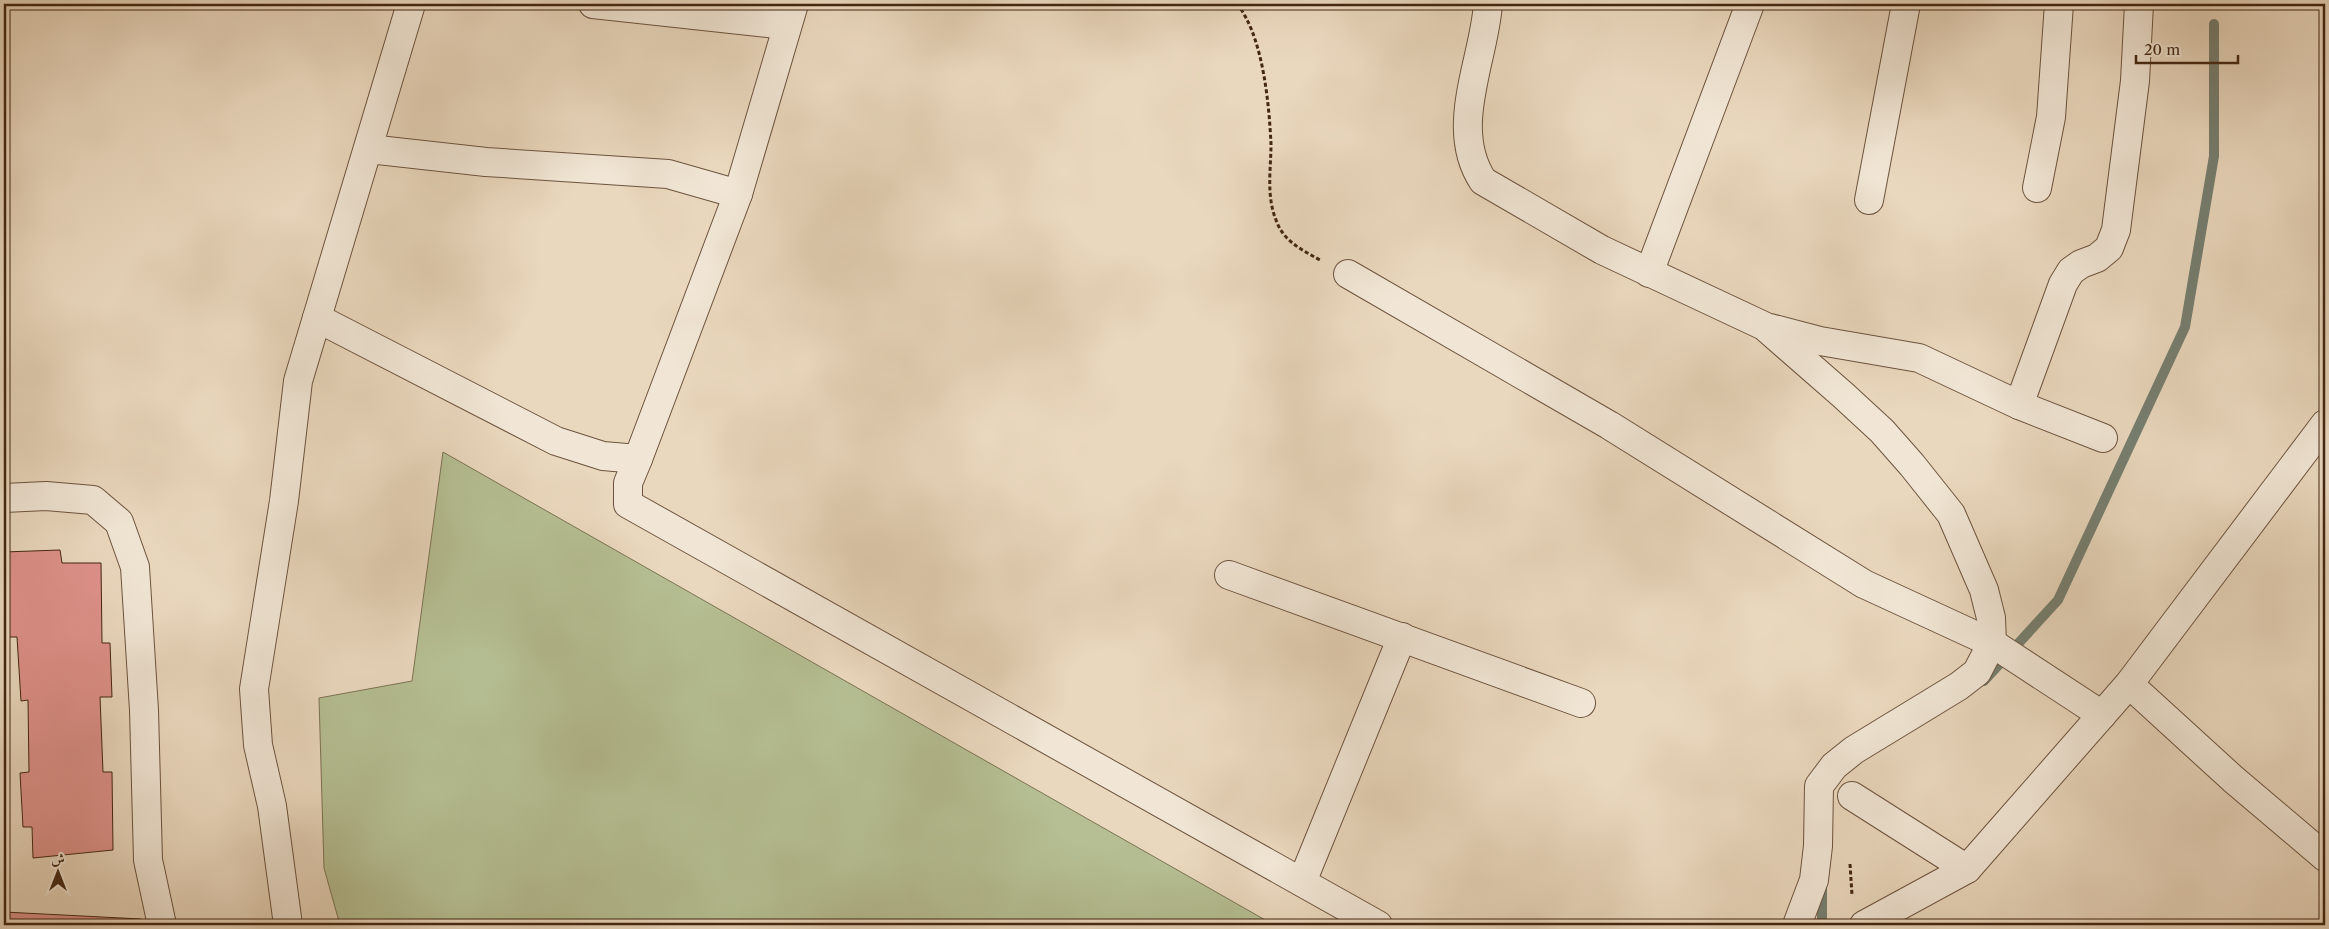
<svg xmlns="http://www.w3.org/2000/svg" width="2329" height="929" font-family="'Libre Caslon Text',Amiri,serif">
<rect width="100%" height="100%" fill="#ead8be"/>
<filter id="stains"><feTurbulence type="fractalNoise" baseFrequency=".004" numOctaves="4"/><feColorMatrix values="0 0 0 0 .2 0 0 0 0 .09 0 0 0 0 .02 0 0 0 .5 -.17"/></filter>
<radialGradient id="worn" r=".72"><stop offset=".6" stop-color="#630" stop-opacity="0"/><stop offset="1" stop-color="#630" stop-opacity=".3"/></radialGradient>
<polygon fill="#b5bf93" stroke="#7c7353" points="443,452 1274,925 340,925 324,868 319,698 412,681"/>
<g fill="none" stroke-linecap="round" stroke-linejoin="round">
<g stroke="#767f71" stroke-width="10">
<polyline points="1984,681 2058,600 2185,327 2214,156 2214,24"/>
<polyline points="1822,886 1822,925"/>
</g>
</g>
<g fill="#df928b" stroke="#432713">
<polygon points="60,550 62,563 101,563 102,643 110,643 112,697 100,697 103,772 112,772 113,850 33,858 32,827 23,827 20,773 29,772 28,700 21,701 17,637 4,637 4,552"/>
<polygon points="4,912 141,919 141,925 4,925"/>
</g>
<g fill="none" stroke-linecap="round" stroke-linejoin="round">
<defs>
<g id="minor">
<polyline points="593,4 786,25"/>
<path d="M1488,4C1484,61 1448,128 1483,181L1602,250L1764,326L1843,395L1882,431L1912,465L1951,514L1984,590L1991,618L1992,643L1977,672L1959,686L1854,750L1834,766L1819,786L1818,846L1814,880L1797,925"/>
<polyline points="369,149 486,162 668,174 738,194"/>
<polyline points="2037,188 2051,117 2059,4"/>
<polyline points="1869,200 1906,4"/>
<polyline points="1649,273 1750,4"/>
<polyline points="1348,274 1609,425 1864,584 1992,643 2102,715"/>
<polyline points="317,318 556,441 603,456 638,459 738,194 794,4"/>
<polyline points="1770,328 1820,341 1919,358 2019,405 2103,438"/>
<polyline points="2019,405 2063,284 2071,271 2081,264 2097,258 2109,248 2116,230 2135,81 2139,4"/>
<polyline points="638,459 628,483 628,504 1378,925"/>
<polyline points="4,498 46,496 93,500 119,522 135,567 144,710 148,860 162,925"/>
<polyline points="1229,575 1581,703"/>
<polyline points="2129,684 2233,779 2325,857"/>
<polyline points="1852,796 1967,869"/>
<polyline points="1302,882 1402,637"/>
<polyline points="288,925 272,806 258,745 254,689 284,501 298,381 411,4"/>
<polyline points="1864,925 1967,869 2129,684 2325,424"/>
</g>
</defs>
<use href="#minor" stroke="#6d533e" stroke-width="30"/>
<g stroke="#432713" stroke-width="3" stroke-dasharray="4 2.5" stroke-linecap="butt">
<path d="M1237,4C1263,36 1269,103 1271,144C1271,169 1266,195 1276,220C1283,241 1302,250 1320,260"/>
<polyline points="1850,864 1852,895"/>
</g>
<use href="#minor" stroke="#f1e6d5" stroke-width="28"/>
</g>
<rect width="2329" height="929" fill="none" stroke="#ead8be" stroke-width="20"/>
<rect x="5" y="5" width="2319" height="919" fill="none" stroke="#432713" stroke-width="2.5"/>
<rect x="10" y="10" width="2309" height="909" fill="none" stroke="#432713"/>
<g transform="translate(58 872)" stroke="#f1e6d5" stroke-width="4" paint-order="stroke">
<path d="M0-4L9 19L0 12L-9 19Z" fill="#432713"/>
<text y="-8" font-size="14" font-weight="bold" text-anchor="middle" fill="#432713">ش</text>
</g>
<path d="M2136 55v8h102v-8" fill="none" stroke="#432713" stroke-width="2.5"/>
<text x="2144" y="55" font-size="15" fill="#432713" stroke="#f1e6d5" stroke-width="4" paint-order="stroke">20 m</text>
<rect width="100%" height="100%" filter="url(#stains)"/>
<rect width="100%" height="100%" fill="url(#worn)"/>
</svg>
